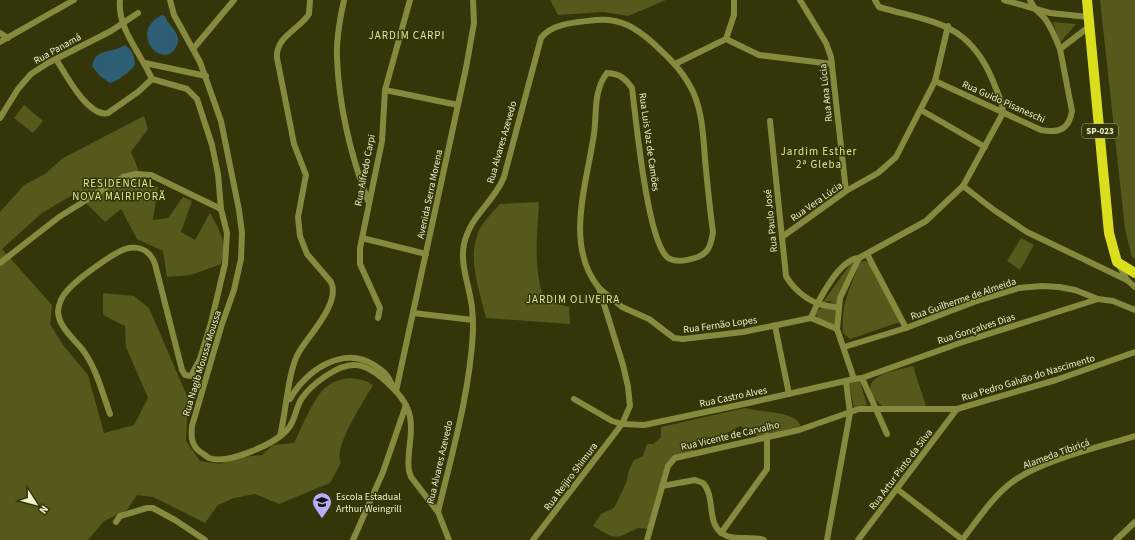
<svg xmlns="http://www.w3.org/2000/svg" width="1135" height="540" font-family="'Source Sans 3',sans-serif">
<rect width="100%" height="100%" fill="#343509"/>
<g fill="#56581c">
<polygon points="550,0 666,0 628,16 604,12 558,15"/>
<polygon points="1100,0 1135,0 1135,259 1132,257 1125,229"/>
<polygon points="1053,22 1076,24 1060,43"/>
<polygon points="24,105 43,121 33,133 14,118"/>
<path d="M144,116L148,129L131,152L144,183L158,187L153,220L168,218L183,197L192,201L181,232L195,240L210,213C221,233 227,241 221,264L191,275L167,277L163,251L137,239L121,209L105,222L76,193L42,213L2,249L52,305L50,324L63,345L88,375L104,433L134,425L148,398L126,347L125,326L103,315V293L134,296L149,308L188,398L186,441L200,461L219,464L242,457L262,455L273,445L294,443C301,429 314,397 325,388C339,376 358,375 373,385C365,400 332,448 341,463L330,483L279,504L255,494L234,498L218,505L205,523L153,497L137,495L127,510L104,521L88,540H0V212L24,185L45,174L63,158Z"/>
<path d="M539,202C537,236 533,267 544,300L569,307L570,324L486,318C480,291 467,260 478,233C482,222 493,212 500,204Z"/>
<polygon points="1021,238 1034,245 1020,270 1007,261"/>
<path d="M865,261L869,263L900,322L850,339L843,333C841,301 850,290 860,262Z"/>
<polygon points="851,263 853,265 838,308 830,301 823,302"/>
<polygon points="823,307 834,309 837,311 835,327 817,318 816,312"/>
<path d="M913,366L926,406H882C851,377 890,372 913,366Z"/>
<polygon points="854,381 860,381 867,405 854,408 849,383"/>
<path d="M745,408C761,413 795,410 801,426L759,437L740,426L712,441L706,437L698,440L692,447L693,451L674,458L648,529L638,528C614,540 617,540 593,526L601,514L614,508L626,483L629,470L634,460L643,456L647,444H653L661,437V427Z"/>
</g>
<g fill="#2e5e74">
<path d="M162,15L165,16C168,25 176,29 178,38C179,42 177,45 175,49C161,69 128,32 162,15Z"/>
<path d="M125,45C132,50 135,56 135,65C128,73 121,79 110,83L100,76L92,66C96,47 112,54 125,45Z"/>
</g>
<g fill="none" stroke-linecap="round" stroke-linejoin="round">
<g stroke="#86893e" stroke-width="6">
<path d="M170,0L174,15L200,62L221,121L239,210L242,233L241,259L234,290L222,324L192,426C191,436 191,444 199,451C202,453 206,456 209,458C227,465 275,444 287,430C296,421 295,408 302,398C312,384 338,364 355,365C366,365 375,372 382,378C394,389 407,400 410,417C414,435 406,453 409,471L411,477L438,512L449,540"/>
<path d="M344,0C340,18 336,39 337,58C339,106 351,156 368,201"/>
<polyline points="800,0 826,43 831,57 846,191"/>
<polyline points="1004,0 1050,13 1089,17"/>
<path d="M1030,0C1035,12 1039,11 1046,20C1052,29 1056,39 1060,49"/>
<polyline points="0,33 8,38"/>
<polyline points="726,39 734,15 734,0"/>
<polyline points="0,42 74,0"/>
<polyline points="193,49 234,0"/>
<path d="M56,59C65,73 88,118 108,113L138,92L152,79"/>
<polyline points="145,63 206,76"/>
<polyline points="675,64 726,39 759,55 832,64"/>
<path d="M935,81L1041,130C1059,133 1069,130 1072,111L1060,49L1090,26"/>
<polyline points="385,90 458,105"/>
<polyline points="921,110 985,147"/>
<polyline points="0,118 18,89 31,74 48,63 111,31 138,13"/>
<path d="M770,121L786,276C792,287 805,299 817,303C823,306 832,306 839,308"/>
<polyline points="963,186 994,210 1027,232 1127,280"/>
<polyline points="782,237 846,191 878,173 896,157 935,81 948,26"/>
<polyline points="362,238 426,254"/>
<polyline points="867,254 906,328"/>
<polyline points="0,263 59,217 123,177 136,174 151,175 221,209"/>
<polyline points="1119,265 1127,280 1135,287"/>
<polyline points="599,288 622,307 649,319 674,338 683,339 743,332 811,318"/>
<polyline points="413,313 473,320"/>
<polyline points="378,318 380,308 360,264 360,248 382,141 385,90 410,0"/>
<path d="M811,318C818,301 839,259 859,258"/>
<polyline points="811,318 837,329"/>
<polyline points="775,326 789,394"/>
<polyline points="844,347 906,328 974,302 1019,288 1042,286 1059,287 1075,290 1098,299 1113,301 1135,310"/>
<polyline points="862,378 887,434"/>
<polyline points="854,379 862,378 960,343 1098,299"/>
<polyline points="396,391 466,68 474,23 473,0"/>
<path d="M290,399C305,371 343,345 374,365C385,372 388,375 393,387"/>
<path d="M574,399L612,421L622,424L644,425L753,402L854,379L837,329L840,298L859,258L926,221L963,186L1003,113C1003,102 997,92 993,81C968,21 933,23 879,7L875,0"/>
<path d="M110,414C102,392 96,367 82,349C73,338 58,326 58,311C59,303 62,296 67,291C76,280 116,250 129,248C142,246 151,253 155,264L182,370L185,375L191,376L200,359L211,323L225,264L227,233L221,209L218,174L212,145L197,99L187,89L152,79C141,54 117,28 120,0"/>
<path d="M280,436C286,413 288,370 299,352C309,335 341,303 331,282L307,254L300,236L298,217L306,175L294,144L277,58C275,37 300,29 309,14L310,0"/>
<path d="M662,486L695,480L703,483C717,498 704,527 727,536C739,540 752,536 764,540"/>
<polyline points="897,489 963,540"/>
<path d="M438,512C452,453 470,392 473,331C473,321 473,311 471,301C468,282 460,263 464,244C471,214 493,204 504,177L541,38C552,23 578,22 596,20C620,18 635,27 653,43C667,56 681,69 690,86C704,110 703,142 706,169C708,190 710,211 713,232C711,243 710,252 698,257C689,260 675,264 667,257C647,239 636,119 632,88C625,78 620,74 607,73C593,91 597,113 594,134C587,183 564,245 599,288L623,365L628,387L630,406L622,424L533,540"/>
<polyline points="116,522 120,516 147,508 153,508 175,520 205,540"/>
<polyline points="721,533 767,469 767,436"/>
<polyline points="353,540 383,472 406,405"/>
<polyline points="647,540 668,466 675,458 799,430 859,409 957,409 1056,380 1135,352"/>
<polyline points="827,540 850,413 846,381"/>
<polyline points="858,540 957,409"/>
<path d="M962,540C978,520 993,495 1015,480C1046,459 1099,447 1135,436"/>
<polyline points="1116,540 1135,522"/>
</g>
<polyline stroke="#dade1d" stroke-width="10" points="1087,0 1109,233 1117,262 1135,273"/>
</g>
<defs>
<symbol id="school-pin" viewBox="-11 -11 22 30"><path d="M0 17L-7.5 6A9.5 9.5 0 1 1 7.5 6Z" fill="#b8abf7" stroke="#343509"/><path d="M0-5L7-2L0 1L-7-2ZM-4 1L0 2.5L4 1V4Q0 6-4 4Z" fill="#111"/></symbol>
</defs>
<g fill-rule="evenodd">
<use href="#school-pin" x="311" y="491" width="22" height="30"/>
</g>
<g text-anchor="middle" stroke-width="3" stroke-linejoin="round" paint-order="stroke">
<rect fill="#343509" stroke="#b6b88f" stroke-width="1" x="1082" y="124" width="36" height="14" rx="3"/>
<g font-size="9" font-weight="bold" fill="#edf0c9">
<text x="1100" y="134">SP-023</text>
</g>
<g font-size="10" fill="#edf0c9" stroke="#343509">
<text transform="translate(57 48) rotate(-29)" y="4">Rua Panamá</text>
<text transform="translate(825 93) rotate(-96)" y="4">Rua Ana Lúcia</text>
<text transform="translate(1004 101) rotate(24)" y="4">Rua Guido Pisaneschi</text>
<text transform="translate(501 142) rotate(-74)" y="4">Rua Alvares Azevedo</text>
<text transform="translate(650 142) rotate(82)" y="4">Rua Luis Vaz de Camões</text>
<text transform="translate(364 170) rotate(-79)" y="4">Rua Alfredo Carpi</text>
<text transform="translate(429 194) rotate(-78)" y="4">Avenida Serra Morena</text>
<text transform="translate(816 201) rotate(-35)" y="4">Rua Vera Lúcia</text>
<text transform="translate(770 221) rotate(-96)" y="4">Rua Paulo José</text>
<text transform="translate(963 298) rotate(-19)" y="4">Rua Guilherme de Almeida</text>
<text transform="translate(720 324) rotate(-8)" y="4">Rua Fernão Lopes</text>
<text transform="translate(976 328) rotate(-18)" y="4">Rua Gonçalves Dias</text>
<text transform="translate(201 363) rotate(-73)" y="4">Rua Nagib Moussa Moussa</text>
<text transform="translate(1028 377) rotate(-17)" y="4">Rua Pedro Galvão do Nascimento</text>
<text transform="translate(733 396) rotate(-12)" y="4">Rua Castro Alves</text>
<text transform="translate(730 435) rotate(-13)" y="4">Rua Vicente de Carvalho</text>
<text transform="translate(1056 453) rotate(-20)" y="4">Alameda Tibiriçá</text>
<text transform="translate(439 462) rotate(-77)" y="4">Rua Alvares Azevedo</text>
<text transform="translate(900 469) rotate(-53)" y="4">Rua Artur Pinto da Silva</text>
<text transform="translate(570 476) rotate(-53)" y="4">Rua Reijiro Shimura</text>
</g>
<g font-size="10" fill="#edf0c9" stroke="#343509" text-anchor="start">
<text x="336" y="500">Escola Estadual<tspan x="336" dy="12">Arthur Weingrill</tspan></text>
</g>
<g font-size="11" letter-spacing="1" fill="#e1e694" stroke="#343509">
<text x="407" y="39">JARDIM CARPI</text>
<text x="819" y="155">Jardim Esther<tspan x="819" dy="13">2ª Gleba</tspan></text>
<text x="119" y="187">RESIDENCIAL<tspan x="119" dy="13">NOVA MAIRIPORÃ</tspan></text>
<text x="573" y="303">JARDIM OLIVEIRA</text>
</g>
</g>
<g transform="translate(36 504) rotate(126)" stroke="#343509" stroke-width="3" paint-order="stroke">
<path d="M0-3L7 15L0 10L-7 15Z" fill="#edf0c9"/>
<text y="-6" font-size="11" font-weight="bold" text-anchor="middle" fill="#edf0c9">N</text>
</g>
</svg>
